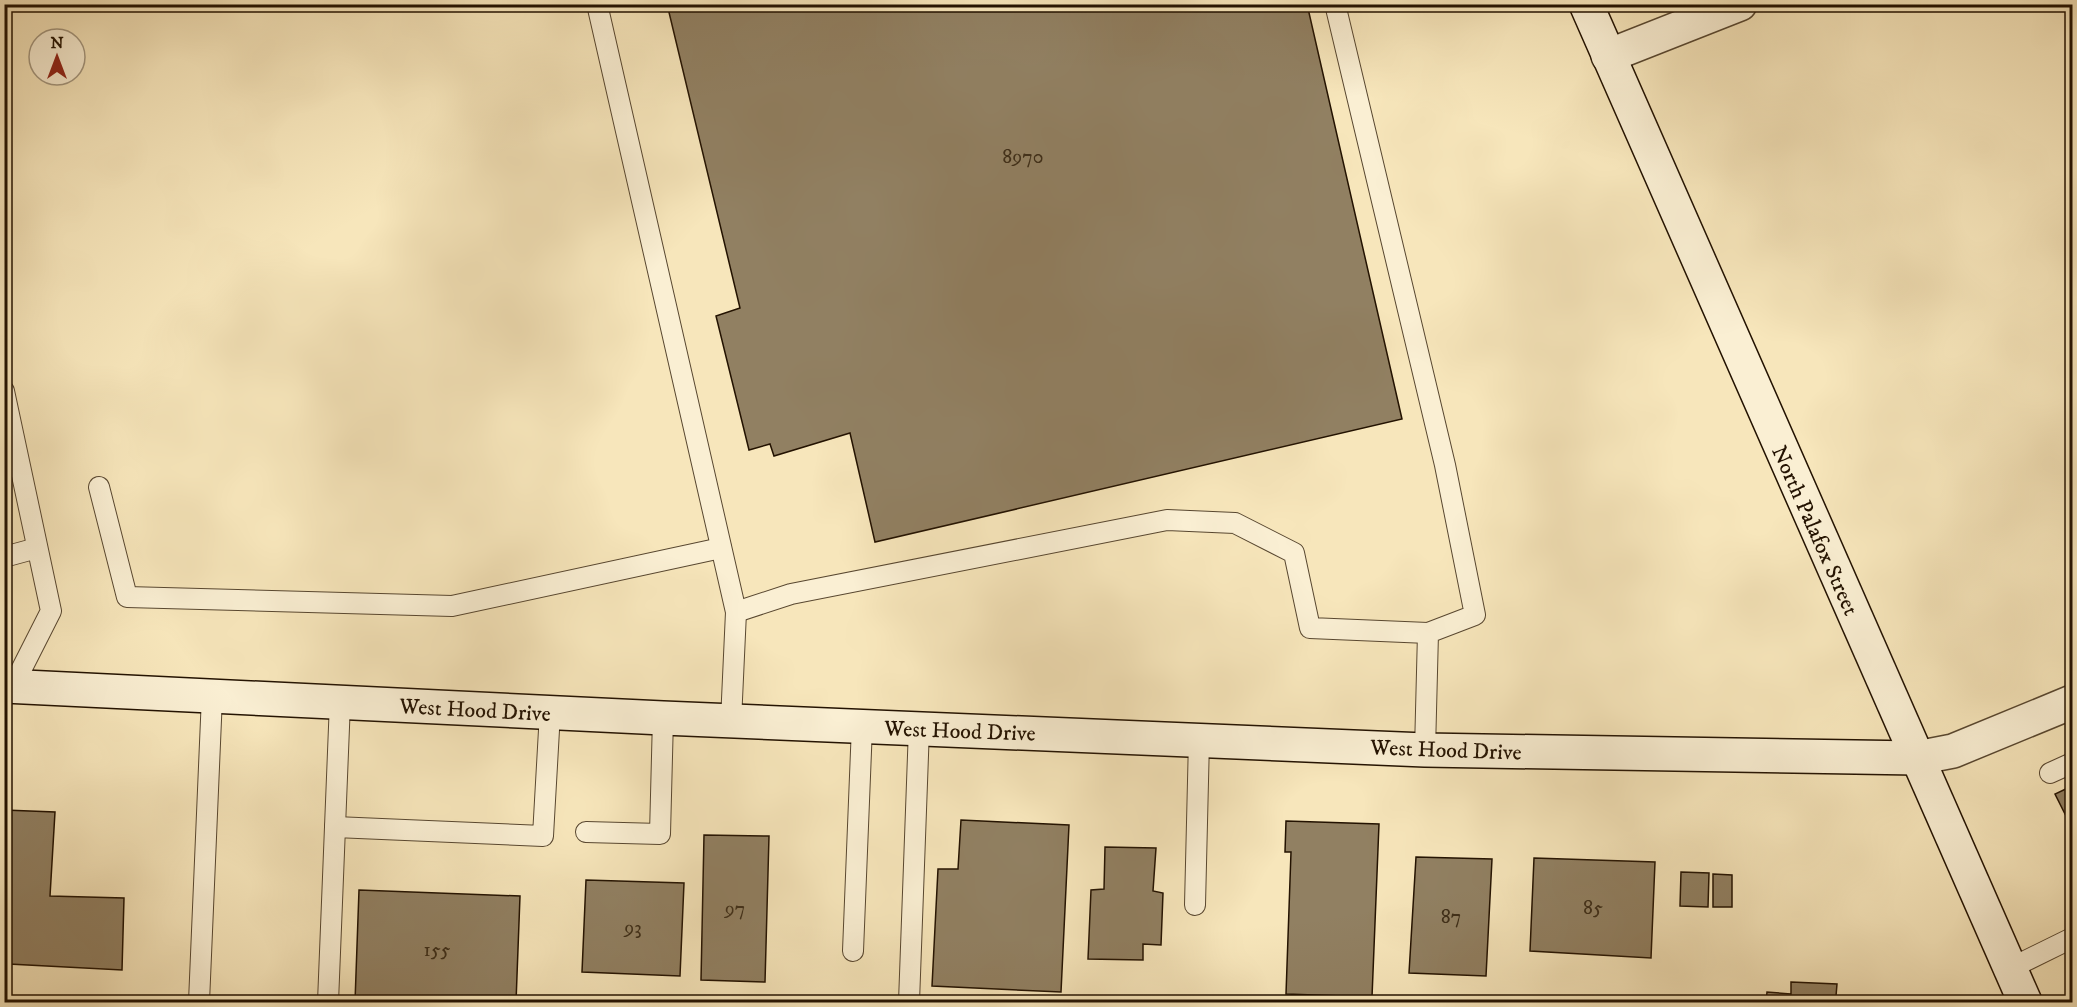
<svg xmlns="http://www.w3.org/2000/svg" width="2077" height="1007" font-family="'IM FELL DW Pica',serif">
<rect width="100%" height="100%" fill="#f7e6bb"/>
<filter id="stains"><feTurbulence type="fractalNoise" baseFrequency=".00333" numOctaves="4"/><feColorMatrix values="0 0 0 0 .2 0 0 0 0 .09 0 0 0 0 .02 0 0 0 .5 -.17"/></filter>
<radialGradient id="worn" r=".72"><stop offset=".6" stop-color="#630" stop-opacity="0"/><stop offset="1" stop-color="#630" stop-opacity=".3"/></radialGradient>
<g fill="#918062" stroke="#231201" stroke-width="1.5">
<polygon points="667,4 1307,4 1402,419 875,542 850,433 774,456 770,444 749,450 716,316 740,308"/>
<polygon points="2072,786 2072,828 2055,794"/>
<polygon points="4,810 55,812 50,896 124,898 122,970 9,964 11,936 4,936"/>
<polygon points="961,820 1069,825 1061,992 932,986 938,869 958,869"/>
<polygon points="1286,821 1379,824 1372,997 1286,994 1291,852 1285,852"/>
<polygon points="704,835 769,836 765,982 701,980"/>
<polygon points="1105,847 1156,848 1153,891 1163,893 1161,945 1143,944 1143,960 1088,959 1091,890 1104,889"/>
<polygon points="1416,857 1492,859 1486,976 1409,973"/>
<polygon points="1534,858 1655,862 1651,958 1530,951"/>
<polygon points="1681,872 1709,873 1708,907 1680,906"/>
<polygon points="1713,874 1732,875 1732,907 1713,907"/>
<polygon points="586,880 684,883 680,976 582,972"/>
<polygon points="359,890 520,896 516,1002 355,1002"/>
<polygon points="1791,982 1837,984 1836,996 1860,997 1860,1002 1766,1002 1767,992 1791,994"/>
</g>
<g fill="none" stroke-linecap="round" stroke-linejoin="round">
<defs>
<g id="lane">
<polyline points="597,4 736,612 731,721"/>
<polyline points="1335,4 1445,465 1475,615 1428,633 1425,750"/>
<polyline points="4,391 51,611 13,686"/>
<polyline points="99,487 127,597 452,606 721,548"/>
<polyline points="4,557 37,548"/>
<polyline points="736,612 791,594 1167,520 1235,523 1294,553 1310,628 1428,633"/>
<polyline points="2050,773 2072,763"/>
<polyline points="335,827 340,702"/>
<polyline points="586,832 660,834 663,718"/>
<polyline points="1195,905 1199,740"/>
<polyline points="853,951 862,726"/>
<polyline points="2009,969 2072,938"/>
<polyline points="199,1002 212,696"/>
<polyline points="328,1002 335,827 543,836 550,712"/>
<polyline points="909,1002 919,728"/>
</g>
<g id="street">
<polyline points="1608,56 1740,4"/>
<polyline points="1917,758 1953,751 2072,702"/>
</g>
<g id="secondary">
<polyline points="1586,4 2025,1002"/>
<polyline points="4,686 663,718 1425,750 1917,758"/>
</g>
</defs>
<use href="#lane" stroke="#584730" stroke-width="22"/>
<use href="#street" stroke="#584730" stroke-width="36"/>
<use href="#secondary" stroke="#231201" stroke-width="36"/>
<use href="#lane" stroke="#faefd3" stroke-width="20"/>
<use href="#street" stroke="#faefd3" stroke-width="33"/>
<use href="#secondary" stroke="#faefd3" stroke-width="33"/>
</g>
<g text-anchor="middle" stroke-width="4.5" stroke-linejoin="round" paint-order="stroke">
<g font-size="20" fill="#3e2e19">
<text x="1023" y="163">8970</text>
<text x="1593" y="914">85</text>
<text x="735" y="915">97</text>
<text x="1451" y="923">87</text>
<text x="633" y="934">93</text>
<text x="437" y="956">155</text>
</g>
<g font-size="22" fill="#231201" stroke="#faefd3">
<text transform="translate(1816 530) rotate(66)" y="8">North Palafox Street</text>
<text transform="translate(475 709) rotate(3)" y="8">West Hood Drive</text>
<text transform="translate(960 730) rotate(2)" y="8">West Hood Drive</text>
<text transform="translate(1446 749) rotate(2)" y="8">West Hood Drive</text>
</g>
</g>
<rect width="2077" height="1007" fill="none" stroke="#f7e6bb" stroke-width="24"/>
<rect x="6" y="6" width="2065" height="995" fill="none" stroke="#231201" stroke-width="3"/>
<rect x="12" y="12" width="2053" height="983" fill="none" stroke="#231201" stroke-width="1.5"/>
<g transform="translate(57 57)"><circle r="28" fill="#faefd3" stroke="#a4977f" stroke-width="1.5"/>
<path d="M0-4.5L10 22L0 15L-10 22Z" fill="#8f2418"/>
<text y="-9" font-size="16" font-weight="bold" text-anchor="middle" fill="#231201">N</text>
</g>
<rect width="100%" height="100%" filter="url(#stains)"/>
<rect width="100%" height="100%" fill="url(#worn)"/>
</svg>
